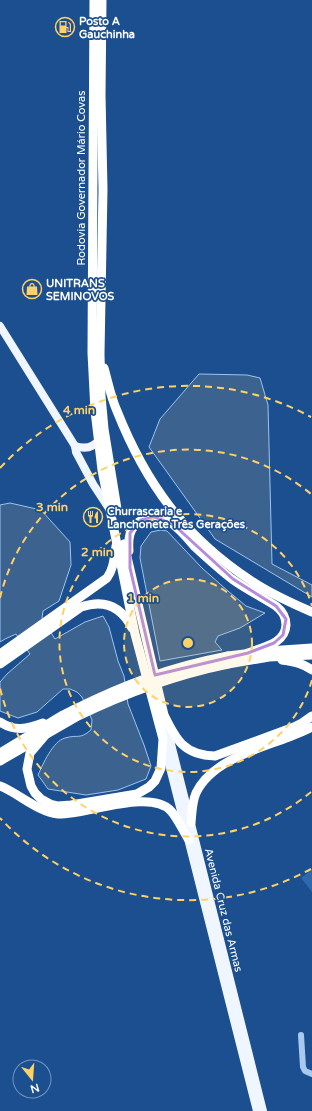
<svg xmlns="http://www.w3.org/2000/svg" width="312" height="1111" font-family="'Varela Round',sans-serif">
<rect width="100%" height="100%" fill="#1b4f8f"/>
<polygon fill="#2e69ad" points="312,870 312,892 301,878"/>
<g fill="#3c6290" stroke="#9cc4f0">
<polygon points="199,374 247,375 260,378 268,405 272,564 312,585 312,597 215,539 149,447 160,419"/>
<path d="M10,503L41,510L70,542L71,565L59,601L43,611L42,618L55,639L85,622L103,616L109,627L118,661L124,676L128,704L144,745L151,766L146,779L118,790L86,795L48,789L38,775C43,764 53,741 65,738C79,734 79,740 91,730L92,720L82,697L77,692L70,689H63L37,712L18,718L0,711V682L7,674L30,654L16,634L5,639L0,642V505Z"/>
<polygon points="161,530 167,531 202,568 228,591 246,606 265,613 240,628 218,636 215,642 222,650 160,661 140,558 141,546 151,532"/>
</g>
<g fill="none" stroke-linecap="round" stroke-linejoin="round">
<polyline stroke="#a9c9ee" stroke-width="6" points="301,1035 303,1067 305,1071 312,1074"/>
<g stroke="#f0f6ff" stroke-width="8">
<polyline points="0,326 75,446 76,452 93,484 110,510"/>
<path d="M75,446C84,449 93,448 99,440"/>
<polyline points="166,724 263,1111"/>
<polyline points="164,744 257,1111"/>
</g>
<g stroke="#fff" stroke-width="9">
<polyline points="102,0 101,95 103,189 100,354 101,396 104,429 117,509"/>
<path d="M104,368C108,382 111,398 117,411C146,484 185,537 250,580C269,593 291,603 312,612"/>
<path d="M124,544L164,715C176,740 184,755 215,756L294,727L302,723L312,716"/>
<path d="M129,551C128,539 129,528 140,521C148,516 158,516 166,520C177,525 187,538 195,547C207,558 219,569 232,579C246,589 262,597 276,606C282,611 286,616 286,625C285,644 263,647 248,653"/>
<path d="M0,654L107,578C114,568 114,558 116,546"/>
<polyline points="228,656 268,651 312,648"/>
<path d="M282,660C293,662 303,663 312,670"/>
<path d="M0,664L81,607C104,599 121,606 132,628"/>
<polyline points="228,664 269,657 312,655"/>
<path d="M0,722C15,732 27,729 43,723"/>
<polyline points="47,733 30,753 27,769 31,786 35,793 41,799 50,804 58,806 71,805 137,794 149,787 155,781 161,768 163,739 135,634 102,470 95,411 92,353 94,0"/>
<polyline points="0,753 61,716 73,710"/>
<polyline points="0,761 76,717"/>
<path d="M0,786C18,793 38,812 58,814C86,815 151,788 171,811C178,819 183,831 189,840"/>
<path d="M191,823C192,813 192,802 196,793C212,760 258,749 289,737C297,734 305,731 312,727"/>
</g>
<g stroke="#fff" stroke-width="9">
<path d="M73,710C125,684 171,667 228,656"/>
<path d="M76,717C125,693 175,675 228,664"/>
</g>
</g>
<path fill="none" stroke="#b68bdc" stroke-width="3" stroke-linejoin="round" d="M155,517L174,525L233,579L276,606L286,619L283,635L274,643L248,653L155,675L130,568V533L141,520Z"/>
<circle cx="188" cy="643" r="64" fill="#ffd166" fill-opacity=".12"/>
<g fill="none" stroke="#ffd166" stroke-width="2" stroke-dasharray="7 5">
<circle cx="188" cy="643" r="64"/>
<path d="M312 680A129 129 0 1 1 312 606"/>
<path d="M311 792A193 193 0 0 1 0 688M0 598A193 193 0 0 1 311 494"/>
<path d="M311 869A257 257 0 0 1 0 818M0 468A257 257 0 0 1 311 417"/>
</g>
<defs>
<symbol id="fuel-ring" viewBox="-11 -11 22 22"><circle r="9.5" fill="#1b4f8f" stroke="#ffd166" stroke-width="1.5"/><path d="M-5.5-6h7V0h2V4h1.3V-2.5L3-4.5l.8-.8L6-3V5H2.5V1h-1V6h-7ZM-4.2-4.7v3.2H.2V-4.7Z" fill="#ffd166"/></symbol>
<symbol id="shop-ring" viewBox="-11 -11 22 22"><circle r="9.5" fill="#1b4f8f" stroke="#ffd166" stroke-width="1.5"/><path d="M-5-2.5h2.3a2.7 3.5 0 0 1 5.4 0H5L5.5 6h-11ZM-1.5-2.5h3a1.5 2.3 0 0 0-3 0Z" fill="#ffd166"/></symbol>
<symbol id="restaurant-ring" viewBox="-11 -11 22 22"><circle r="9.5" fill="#1b4f8f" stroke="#ffd166" stroke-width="1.5"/><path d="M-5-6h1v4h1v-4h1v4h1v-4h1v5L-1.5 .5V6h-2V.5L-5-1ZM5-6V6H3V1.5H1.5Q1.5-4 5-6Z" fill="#ffd166"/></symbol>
</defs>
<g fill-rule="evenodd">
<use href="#fuel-ring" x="54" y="16" width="22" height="22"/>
<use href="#shop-ring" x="21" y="278" width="22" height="22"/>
<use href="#restaurant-ring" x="82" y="506" width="22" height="22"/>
</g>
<g text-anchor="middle" stroke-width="3.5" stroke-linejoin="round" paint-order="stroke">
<g font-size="11" font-weight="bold" fill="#fff" stroke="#1b4f8f" text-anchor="start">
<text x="79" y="25">Posto A<tspan x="79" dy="13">Gauchinha</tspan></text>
<text x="46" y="287">UNITRANS<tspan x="46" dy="13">SEMINOVOS</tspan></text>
<text x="107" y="515">Churrascaria e<tspan x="107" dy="13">Lanchonete Três Gerações</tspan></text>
</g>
<g font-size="11" fill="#fff" stroke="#1b4f8f">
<text transform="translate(81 178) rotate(-90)" y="4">Rodovia Governador Mário Covas</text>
<text transform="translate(224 910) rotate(76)" y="4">Avenida Cruz das Armas</text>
</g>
</g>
<circle cx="188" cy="643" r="6" fill="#ffd166" stroke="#1b4f8f" stroke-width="2"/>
<g font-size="12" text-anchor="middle" font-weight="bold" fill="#ffd166" stroke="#1b4f8f" stroke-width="3.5" stroke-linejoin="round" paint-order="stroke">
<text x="79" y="414">4 min</text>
<text x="52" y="511">3 min</text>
<text x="97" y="556">2 min</text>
<text x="143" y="602">1 min</text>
</g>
<g transform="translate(32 1079) rotate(163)"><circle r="19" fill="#1b4f8f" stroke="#7695bc"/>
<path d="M0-3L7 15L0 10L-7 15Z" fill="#ffd166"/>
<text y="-6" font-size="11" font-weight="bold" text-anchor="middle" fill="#ffffff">N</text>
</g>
</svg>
